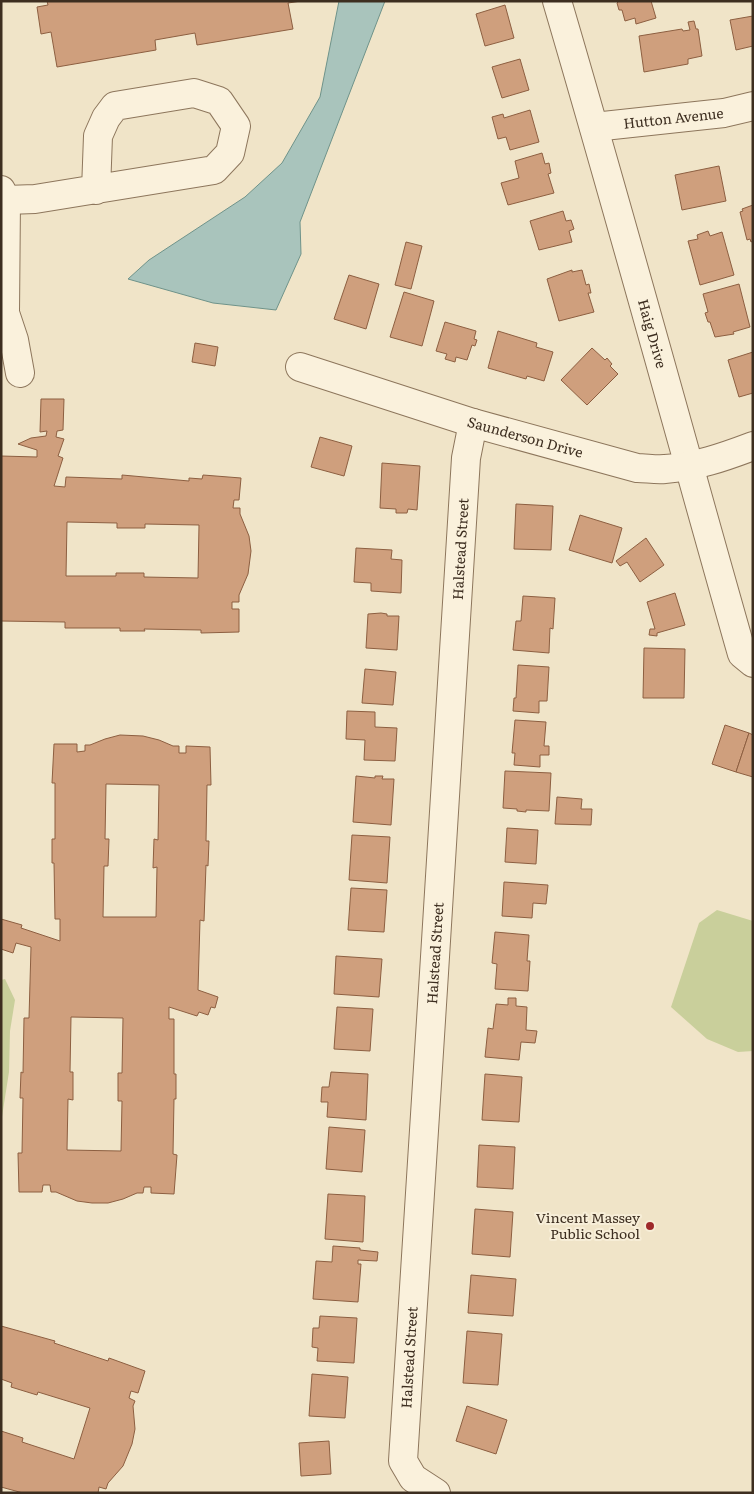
<svg xmlns="http://www.w3.org/2000/svg" width="754" height="1494" font-family="Literata,serif">
<rect width="100%" height="100%" fill="#f0e4c8"/>
<g fill="#c9cf9b">
<polygon points="717,910 753,921 753,1051 738,1052 707,1039 671,1007 699,923"/>
<polygon points="5,979 15,1000 10,1031 9,1072 1,1123 1,980"/>
</g>
<polygon fill="#a9c4bc" stroke="#6f938a" points="339,1 385,1 300,222 301,254 276,310 213,303 128,279 149,260 245,197 282,163 320,97"/>
<g fill="#cf9f7d" stroke="#8d5f41" fill-rule="evenodd">
<polygon points="47,1 301,1 288,3 293,29 197,45 195,33 155,40 156,50 57,67 51,32 41,34 37,7 48,5"/>
<polygon points="619,1 651,1 656,18 636,24 635,18 625,21 622,10 619,10 617,3"/>
<polygon points="505,5 514,38 485,46 476,14"/>
<polygon points="753,16 753,46 736,50 730,20"/>
<polygon points="694,21 696,29 698,29 702,56 688,59 688,64 644,72 639,36 682,29 683,31 690,30 688,22"/>
<polygon points="520,59 529,90 502,98 492,67"/>
<polygon points="530,110 539,142 510,150 506,137 498,139 492,117 503,114 504,118"/>
<polygon points="542,153 545,164 549,163 551,173 548,174 554,193 508,205 501,183 519,178 515,161"/>
<polygon points="719,166 726,201 682,210 675,175"/>
<polygon points="753,205 753,241 751,242 750,239 747,240 740,212 743,211 742,209"/>
<polygon points="563,211 566,221 571,220 574,229 569,231 572,242 539,250 530,221"/>
<polygon points="708,231 710,236 722,232 734,275 700,285 688,241 698,239 697,235"/>
<polygon points="406,242 422,246 411,289 395,285"/>
<polygon points="572,270 572,272 582,270 586,285 589,284 591,293 588,293 594,312 559,321 547,279"/>
<polygon points="349,275 379,284 366,329 334,319"/>
<polygon points="739,284 750,327 733,332 734,334 715,337 710,322 708,322 705,313 708,312 703,294"/>
<polygon points="404,292 434,301 422,346 390,337"/>
<polygon points="445,322 476,331 474,339 477,340 475,346 472,345 467,360 456,357 455,362 445,359 447,354 436,351"/>
<polygon points="498,331 537,343 536,347 553,352 544,381 527,376 526,379 488,368"/>
<polygon points="195,343 218,347 215,366 192,362"/>
<polygon points="592,348 605,360 607,358 612,364 610,366 618,374 587,405 561,380"/>
<polygon points="753,352 753,393 739,397 728,360"/>
<path d="M41,399H64L63,430L57,431L56,437L64,439L58,456L63,458L54,486L65,487L66,477L122,479V475L189,481V478L202,479L203,475L241,478L239,500H234L233,508H240V514L249,536L251,551L248,574L239,595V602H232V609H239V632L201,633V630L144,629L145,631H120V628H65V622L1,621V456L37,457V450L18,444L31,438L46,436L47,431L40,432ZM67,522L117,523V528H145V524L199,525L198,578L144,577V573H116V576H66Z"/>
<polygon points="320,437 352,446 344,476 311,467"/>
<polygon points="382,463 420,466 417,510 408,509 407,513 396,513 396,509 380,508"/>
<polygon points="516,504 553,506 551,550 514,549"/>
<polygon points="580,515 622,528 612,563 569,550"/>
<polygon points="646,538 664,565 640,582 627,562 620,566 616,561"/>
<polygon points="356,548 392,550 391,559 402,560 401,593 371,591 371,583 354,582"/>
<polygon points="675,593 685,625 657,633 657,636 649,635 650,629 655,629 647,602"/>
<polygon points="523,596 555,598 553,629 550,628 549,653 513,650 516,621 521,621"/>
<polygon points="381,613 387,614 387,616 399,616 397,650 366,648 368,614"/>
<polygon points="644,648 685,649 684,698 643,698"/>
<polygon points="518,665 549,667 547,701 539,701 539,713 513,711 514,698 516,698"/>
<polygon points="365,669 396,672 393,705 362,703"/>
<polygon points="347,711 375,712 375,727 397,728 395,761 364,760 365,740 346,739"/>
<polygon points="515,720 546,722 544,746 549,746 549,755 540,755 540,767 514,765 515,753 512,753"/>
<polygon points="725,725 749,733 736,772 712,764"/>
<polygon points="749,733 753,735 753,777 736,772"/>
<path d="M120,735L143,736L159,740L173,746H179V753H186V746L210,747L211,785H207L206,841H209L208,866L206,865L204,921L200,920L198,990L218,997L215,1008L211,1007L208,1015L199,1012L197,1016L169,1007V1019H174V1074H176V1099H174L173,1154L177,1155L174,1194L151,1193V1187H144L143,1193H137L123,1199L108,1203H92L77,1201L56,1192H51L50,1185H43L42,1192H19L18,1153H22L23,1098H20L21,1072L23,1073L24,1018H29L31,947L16,943L13,953L1,949V919L22,925L21,928L60,941V919H55L54,863H52V839H55V783H52L54,744H77V752L85,751V745H90L105,739ZM106,784L159,785L158,840L154,839L153,868L157,867L156,917H103L104,866H108L109,839H105ZM71,1017L123,1018L122,1073H118V1101H122L121,1151L67,1150L68,1099L73,1100V1072H70Z"/>
<polygon points="505,771 551,773 549,811 526,810 526,812 517,811 517,809 503,808"/>
<polygon points="356,776 375,778 375,776 383,776 382,779 394,779 391,825 353,822"/>
<polygon points="557,797 582,799 581,809 592,809 591,825 555,824"/>
<polygon points="507,828 538,830 536,864 505,862"/>
<polygon points="352,835 390,837 387,883 349,880"/>
<polygon points="504,882 548,885 546,904 533,903 532,918 502,916"/>
<polygon points="351,888 387,890 384,932 348,930"/>
<polygon points="495,932 529,935 527,961 530,961 528,991 495,989 497,964 492,963"/>
<polygon points="336,956 382,959 379,997 334,994"/>
<polygon points="508,998 516,998 516,1006 527,1007 526,1030 537,1031 535,1043 521,1042 519,1060 485,1057 488,1028 493,1029 496,1004 508,1005"/>
<polygon points="337,1007 373,1009 370,1051 334,1049"/>
<polygon points="331,1072 368,1074 366,1120 327,1117 328,1102 321,1102 322,1087 329,1087"/>
<polygon points="485,1074 522,1077 519,1122 482,1120"/>
<polygon points="329,1127 365,1130 362,1172 326,1169"/>
<polygon points="479,1145 515,1147 513,1189 477,1187"/>
<polygon points="328,1194 365,1196 363,1242 325,1239"/>
<polygon points="475,1209 513,1212 510,1257 472,1254"/>
<polygon points="333,1246 360,1248 360,1250 378,1252 377,1261 358,1260 358,1264 361,1264 358,1302 313,1299 316,1261 332,1262"/>
<polygon points="471,1275 516,1279 513,1316 468,1313"/>
<polygon points="320,1316 357,1318 354,1363 317,1361 318,1348 312,1347 313,1328 319,1328"/>
<polygon points="1,1326 55,1341 54,1343 108,1361 109,1358 145,1371 138,1393 131,1391 129,1398 135,1401 133,1406 135,1429 132,1444 123,1466 108,1483 106,1489 99,1487 98,1493 23,1493 1,1487 1,1431 23,1438 22,1442 74,1459 90,1408 38,1392 37,1395 11,1387 12,1383 1,1379"/>
<polygon points="467,1331 502,1334 498,1385 463,1383"/>
<polygon points="312,1374 348,1377 345,1418 309,1416"/>
<polygon points="467,1406 507,1420 496,1454 456,1441"/>
<polygon points="329,1441 331,1474 301,1476 299,1443"/>
</g>
<g fill="none" stroke-linecap="round" stroke-linejoin="round">
<defs>
<g id="minor">
<path id="s1" d="M557,1C621,218 680,436 742,654L753,663"/>
<path id="s2" d="M594,127L724,113L753,106"/>
<polyline points="1,190 6,200 5,313 14,340 20,373"/>
<polyline points="6,200 35,199 214,170 230,153 236,126 219,101 194,93 115,106 106,118 98,136 96,190"/>
<path id="s3" d="M300,367L473,423L637,468C646,468 656,470 665,469C695,467 724,457 753,446"/>
<path id="s4" d="M436,1493L413,1478L403,1461C423,1127 447,792 466,458L473,423"/>
</g>
</defs>
<use href="#minor" stroke="#8d765c" stroke-width="30"/>
<use href="#minor" stroke="#faf1dc" stroke-width="28"/>
</g>
<circle fill="#9e2a2b" stroke="#f7eed8" stroke-width="2" cx="650" cy="1226" r="5"/>
<g text-anchor="middle" stroke-width="4" stroke-linejoin="round" paint-order="stroke">
<g font-size="14" fill="#3d2e20" stroke="#f7eed8">
<text dy="5" stroke="none"><textPath href="#s2" startOffset="80">Hutton Avenue</textPath></text>
<text dy="5" stroke="none"><textPath href="#s1" startOffset="346">Haig Drive</textPath></text>
<text dy="5" stroke="none"><textPath href="#s3" startOffset="236">Saunderson Drive</textPath></text>
<text dy="5" stroke="none"><textPath href="#s4" startOffset="961">Halstead Street</textPath></text>
<text dy="5" stroke="none"><textPath href="#s4" startOffset="556">Halstead Street</textPath></text>
<text dy="5" stroke="none"><textPath href="#s4" startOffset="151">Halstead Street</textPath></text>
</g>
<g font-size="14" fill="#3d2e20" stroke="#f7eed8" text-anchor="end">
<text x="640" y="1223">Vincent Massey<tspan x="640" dy="16">Public School</tspan></text>
</g>
</g>
<rect width="754" height="1494" fill="none" stroke="#3d2e20" stroke-width="5"/>
</svg>
